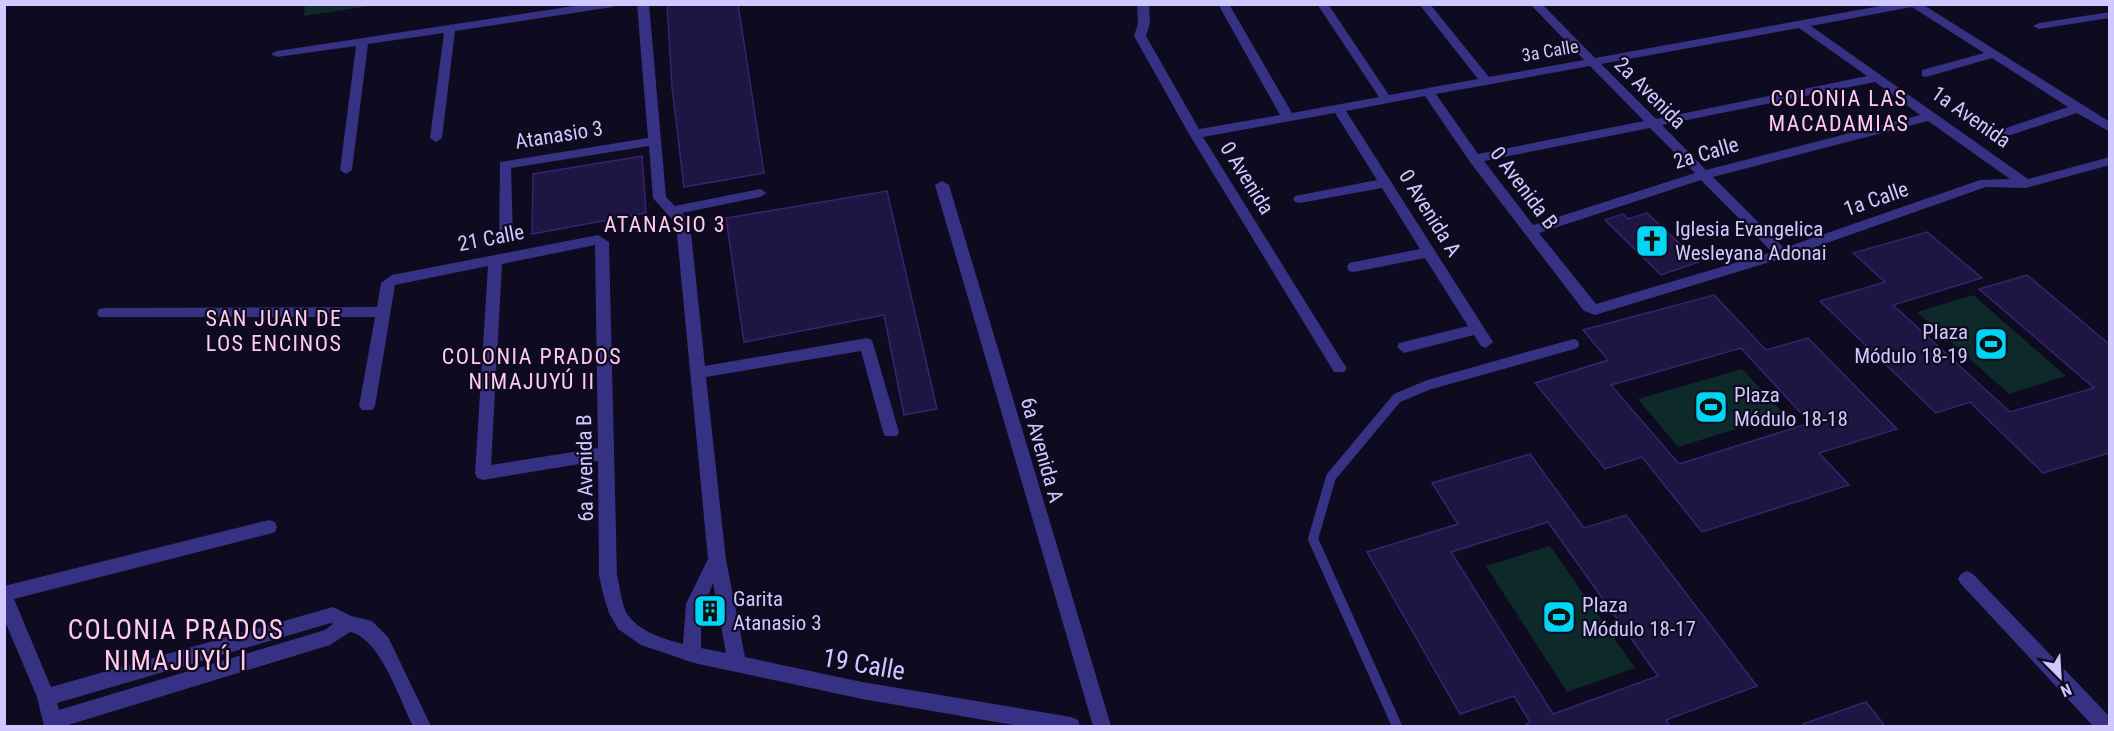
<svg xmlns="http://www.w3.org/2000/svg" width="2114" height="731" font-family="'Roboto Condensed',sans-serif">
<rect width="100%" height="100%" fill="#0e0a1f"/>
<g fill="#0d2929">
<polygon points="305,5 306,4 376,5 304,16"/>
<polygon points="1973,295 2066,376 2009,394 1917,312"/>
<polygon points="1742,369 1784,414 1678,447 1638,399"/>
<polygon points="1550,546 1635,668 1567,692 1486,566"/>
</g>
<g fill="#1f1542" stroke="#352570" stroke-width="1.5" fill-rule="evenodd">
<polygon points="667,4 738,4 764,173 684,187 672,87"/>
<polygon points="642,156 646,213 532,234 533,174"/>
<polygon points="887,191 937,409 904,415 884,315 744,342 726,218"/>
<polygon points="1647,213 1699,262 1661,275 1605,220 1623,214 1628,219"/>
<polygon points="1927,232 1982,278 1893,305 2010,412 2094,388 1979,289 2027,275 2109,344 2109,453 2043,473 1970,402 1936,413 1820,301 1885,282 1853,253"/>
<path d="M1714,295L1766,350L1808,338L1897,429L1819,453L1849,485L1702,532L1642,457L1605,469L1535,383L1608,360L1583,330ZM1741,348L1810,423L1679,464L1611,385Z"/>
<path d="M1530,454L1584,528L1626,515L1757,686L1666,720L1670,726H1524L1530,722L1514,696L1460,714L1367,552L1458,524L1432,483ZM1548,522L1658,676L1553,714L1451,552Z"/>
<polygon points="1866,702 1885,726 1803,726 1803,724"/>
</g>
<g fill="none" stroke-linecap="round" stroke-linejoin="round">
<polyline stroke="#363182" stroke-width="10" points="1397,726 1313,539 1331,477 1397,398 1428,385 1574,344"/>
<g fill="#363182" fill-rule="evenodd">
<polygon points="587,4 618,4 613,7 455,31 442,138 436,142 430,138 444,33 368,44 352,170 346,174 340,170 356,46 277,57 271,54 277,51"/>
<path d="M637,4H649L666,197L675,206L760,189L767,193L760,197L682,213L690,223L705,366L867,338L872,340L899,432L897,436H885L883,432L861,351L706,377L726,560L745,657L862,682L1071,717L1078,720L1080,726H1020L862,699L694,663L641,645L618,629L609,613L603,594L599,575L598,461L483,480L477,478L475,473L488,266L395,285L375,406L372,410H362L359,406L375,317H99L97,313L99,309L104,308L377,307L381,283L392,275L598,235L609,242L617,575C620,587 621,601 626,612C636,630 663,639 683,644L686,604L708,559L676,224L653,198L649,146L511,168L513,237L506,242L499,237L500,162L648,138ZM595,245L598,448L491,465L502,264ZM713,583L726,653L701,648V614Z"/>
<path d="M1137,4H1149L1150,23L1146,36L1199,129L1280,115L1218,4H1229L1292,113L1379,97L1317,4H1328L1389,95L1478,79L1419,4H1430L1489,77L1584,60L1530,4H1542L1595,58L1891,4H1922L2110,122V132L2077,113L2011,135H2003V129L2068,107L1992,58L1926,77L1922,76V70L1984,53L1912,7L1811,26L2028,179L2110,157V165L2026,188L1986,187L1787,257L1595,315L1584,311L1470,162L1425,96L1346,111L1493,342L1486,348L1481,346L1474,335L1404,353L1397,347L1399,343L1468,326L1425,258L1354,272L1349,271L1347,267L1349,263L1420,249L1382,188L1300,203L1295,202L1293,199L1295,196L1300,195L1377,180L1335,113L1203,137L1344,364L1347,368L1344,372H1334L1189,134L1134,36L1138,23ZM1799,28L1867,76L1656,119L1601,64ZM1590,66L1644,121L1478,154L1436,94ZM1875,82L1920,115L1706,170L1662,125ZM1928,121L2010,179L1980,180L1784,248L1713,177ZM1650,128L1695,173L1533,225L1484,161ZM1701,180L1772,252L1596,304L1539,233Z"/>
<polygon points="2110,12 2110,18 2039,29 2033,26 2039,23"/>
<polygon points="942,181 949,185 1111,726 1093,726 935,185"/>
<path d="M269,520L275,522L277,527L275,532L269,534L14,599L51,687L333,607L351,616L372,621L388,637L431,726H413C400,700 380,638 350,632L330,645L65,726H44L37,697L4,619V586ZM331,623L333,624L325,630L59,710L57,703Z"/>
<polygon points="1967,571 1973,574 2110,717 2110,726 2093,726 1961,584 1958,579 1961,574"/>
</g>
</g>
<defs>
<symbol id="church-square" viewBox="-11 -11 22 22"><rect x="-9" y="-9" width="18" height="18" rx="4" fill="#00d6f3" stroke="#0e0a1f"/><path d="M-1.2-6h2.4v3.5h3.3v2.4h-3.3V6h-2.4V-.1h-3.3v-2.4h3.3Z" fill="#111"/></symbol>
<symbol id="stadium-square" viewBox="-11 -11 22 22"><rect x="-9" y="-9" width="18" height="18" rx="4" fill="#00d6f3" stroke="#0e0a1f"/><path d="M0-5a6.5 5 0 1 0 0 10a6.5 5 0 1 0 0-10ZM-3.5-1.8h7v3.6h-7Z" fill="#111"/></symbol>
<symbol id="building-square" viewBox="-11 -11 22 22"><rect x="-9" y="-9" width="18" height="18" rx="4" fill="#00d6f3" stroke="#0e0a1f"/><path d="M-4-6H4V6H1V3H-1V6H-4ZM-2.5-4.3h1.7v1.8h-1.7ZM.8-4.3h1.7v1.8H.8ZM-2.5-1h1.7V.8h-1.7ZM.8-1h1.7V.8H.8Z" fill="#111"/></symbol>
</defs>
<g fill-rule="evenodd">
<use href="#church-square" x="1633" y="222" width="38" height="38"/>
<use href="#stadium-square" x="1972" y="325" width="38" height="38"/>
<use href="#stadium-square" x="1692" y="388" width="38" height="38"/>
<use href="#building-square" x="691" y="592" width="38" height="38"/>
<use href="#stadium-square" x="1540" y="598" width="38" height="38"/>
</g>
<g text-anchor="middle" stroke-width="4.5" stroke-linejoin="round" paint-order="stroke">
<g font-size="18" fill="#d0c8ff" stroke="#0e0a1f">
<text transform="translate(1550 51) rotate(-10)" y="6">3a Calle</text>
</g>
<g font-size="21" fill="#d0c8ff" stroke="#0e0a1f">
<text transform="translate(1650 93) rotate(45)" y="7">2a Avenida</text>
<text transform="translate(1971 117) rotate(35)" y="7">1a Avenida</text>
<text transform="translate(559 135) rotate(-9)" y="7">Atanasio 3</text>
<text transform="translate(1706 153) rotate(-16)" y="7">2a Calle</text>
<text transform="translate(1247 178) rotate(58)" y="7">0 Avenida</text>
<text transform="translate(1524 188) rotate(53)" y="7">0 Avenida B</text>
<text transform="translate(1876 199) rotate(-19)" y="7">1a Calle</text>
<text transform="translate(1430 213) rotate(58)" y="7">0 Avenida A</text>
<text transform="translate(491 238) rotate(-11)" y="7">21 Calle</text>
<text transform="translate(1042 450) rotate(74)" y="7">6a Avenida A</text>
<text transform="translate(585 468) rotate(-91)" y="7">6a Avenida B</text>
</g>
<g font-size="21" fill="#d0c8ff" stroke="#0e0a1f" text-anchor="start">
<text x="1675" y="236">Iglesia Evangelica<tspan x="1675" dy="24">Wesleyana Adonai</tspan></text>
<text x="1968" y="339" text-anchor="end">Plaza<tspan x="1968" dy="24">Módulo 18-19</tspan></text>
<text x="1734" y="402">Plaza<tspan x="1734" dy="24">Módulo 18-18</tspan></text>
<text x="733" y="606">Garita<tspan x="733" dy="24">Atanasio 3</tspan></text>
<text x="1582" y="612">Plaza<tspan x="1582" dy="24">Módulo 18-17</tspan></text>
</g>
<g font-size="22" letter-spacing="1.5" fill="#ffcaeb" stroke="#0e0a1f">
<text x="1839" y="106">COLONIA LAS<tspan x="1839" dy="25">MACADAMIAS</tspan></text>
<text x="665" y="232">ATANASIO 3</text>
<text x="274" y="326">SAN JUAN DE<tspan x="274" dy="25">LOS ENCINOS</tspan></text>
<text x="532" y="364">COLONIA PRADOS<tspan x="532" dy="25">NIMAJUYÚ II</tspan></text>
</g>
<g font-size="26" fill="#d0c8ff" stroke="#0e0a1f">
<text transform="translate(864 664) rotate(10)" y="9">19 Calle</text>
</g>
<g font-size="27" letter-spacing="1.5" fill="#ffcaeb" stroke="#0e0a1f">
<text x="176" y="639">COLONIA PRADOS<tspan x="176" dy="31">NIMAJUYÚ I</tspan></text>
</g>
</g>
<rect width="2114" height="731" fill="none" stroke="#d0c8ff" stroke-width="12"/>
<g transform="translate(2060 677) rotate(156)" stroke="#0e0a1f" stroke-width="4.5" paint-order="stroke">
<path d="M0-4.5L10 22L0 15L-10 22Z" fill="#d0c8ff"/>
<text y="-9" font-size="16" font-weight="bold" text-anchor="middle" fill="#d0c8ff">N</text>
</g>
</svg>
